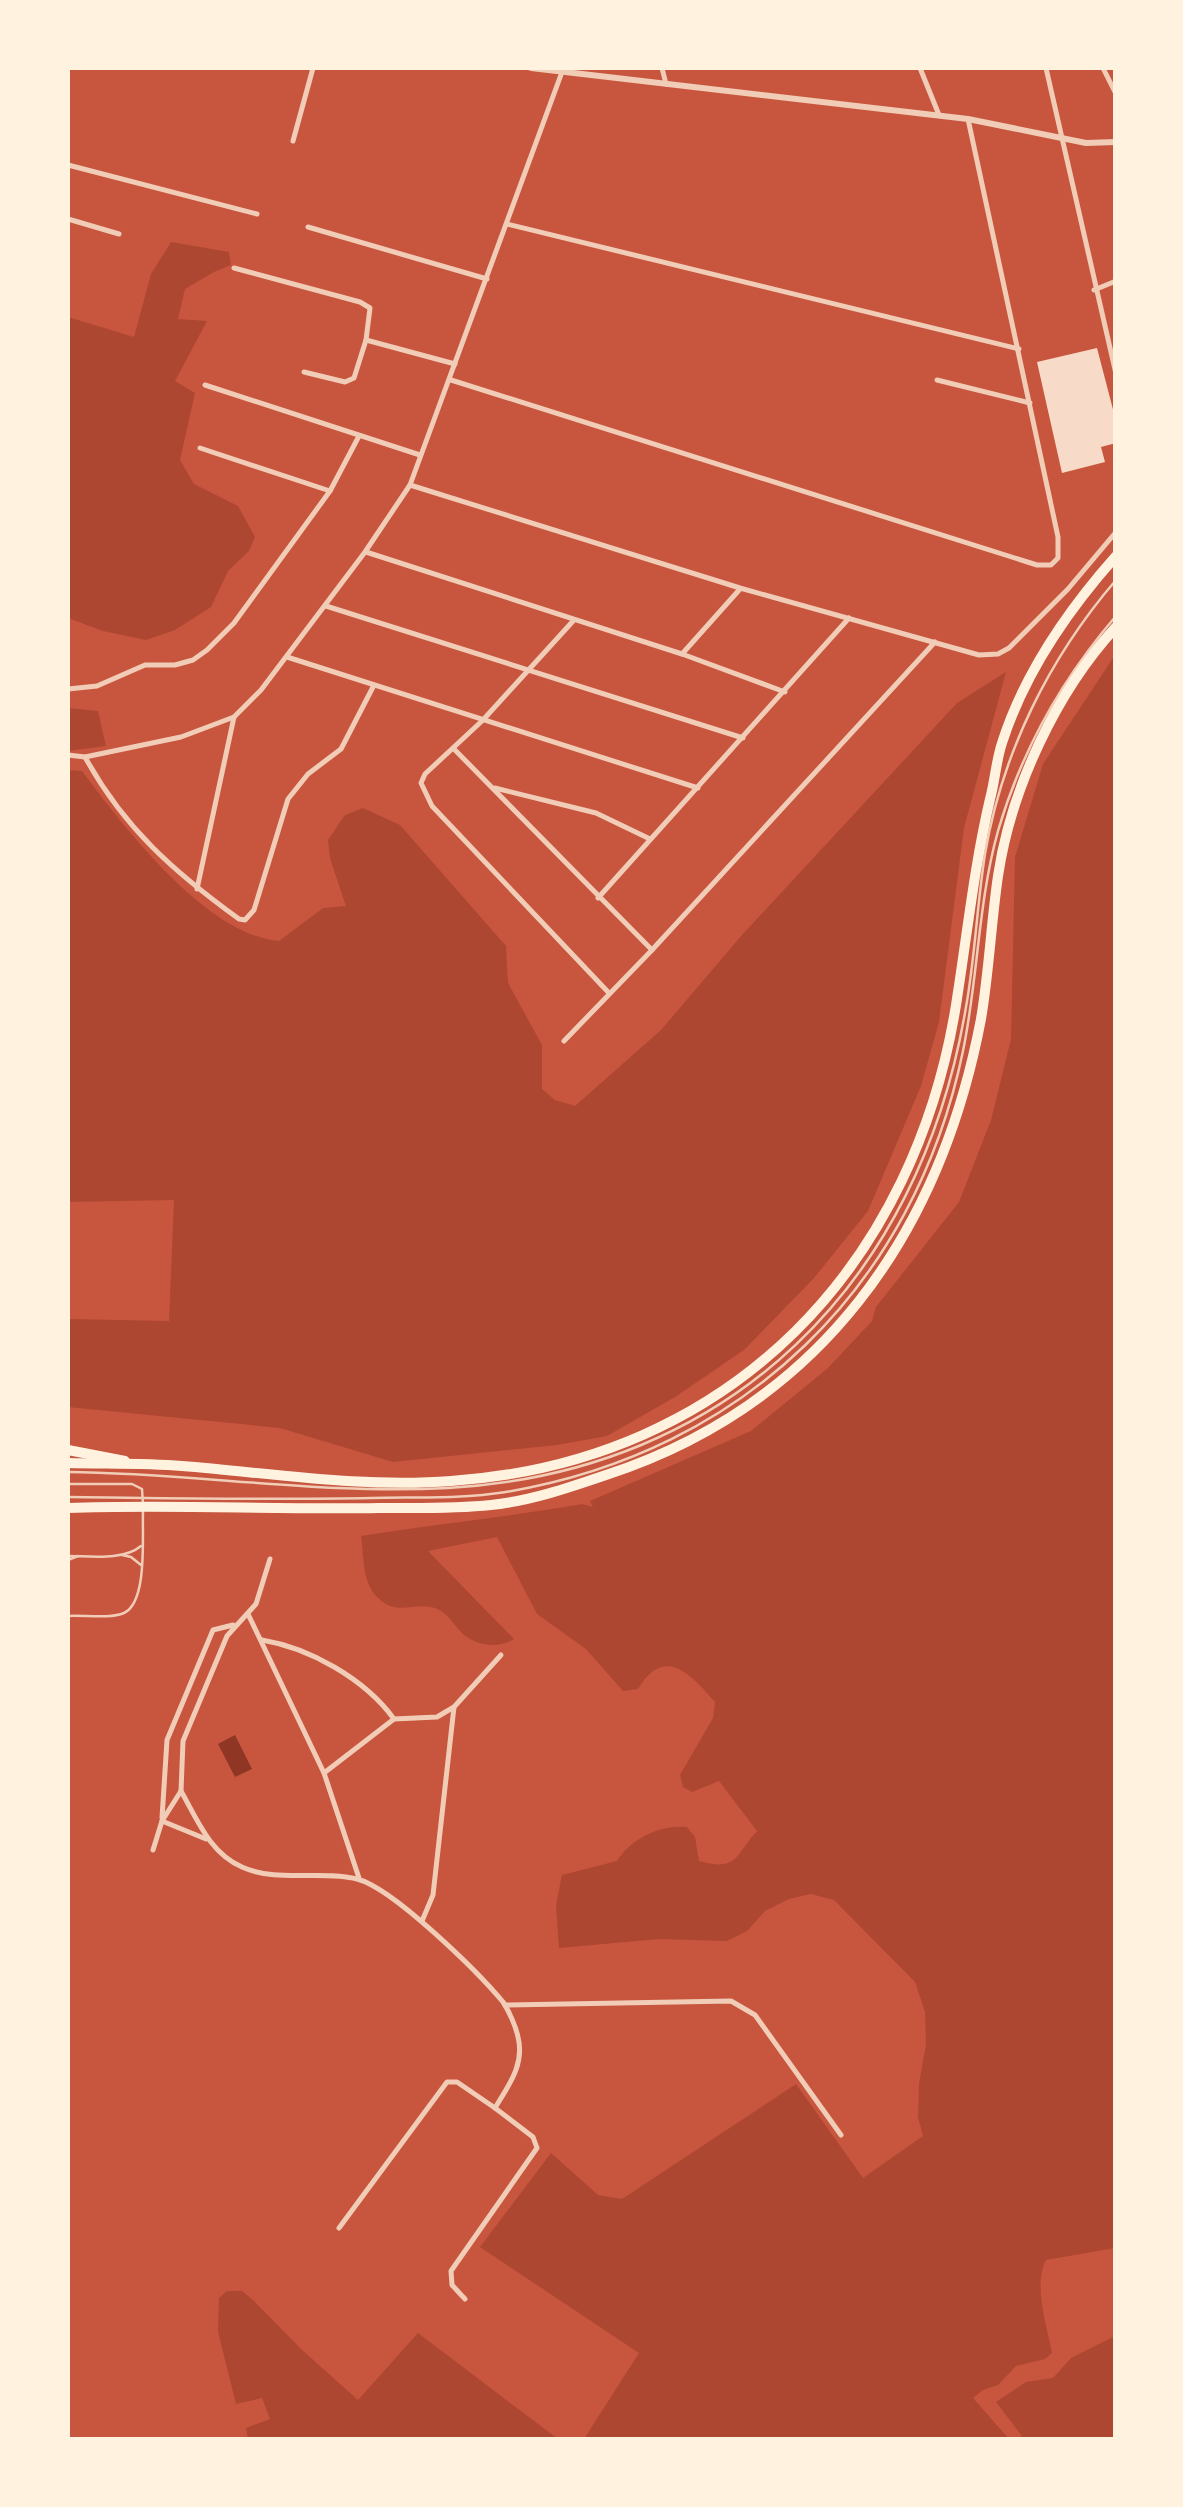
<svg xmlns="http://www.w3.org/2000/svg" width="1183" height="2507" font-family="'Archivo Narrow',sans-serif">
<rect width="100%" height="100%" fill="#c8553d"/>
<g fill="#ae4732">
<polygon points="171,242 229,252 231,265 214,272 185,289 178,319 207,321 175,381 195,393 180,460 194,484 238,506 255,537 249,551 228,571 211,607 175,630 146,640 103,631 68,618 68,317 134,337 151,274"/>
<path d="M1115,655V2248L1046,2260C1033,2285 1047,2326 1052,2353L1045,2359L1016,2366L998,2385L983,2390L973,2398L1009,2439H584L639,2353L480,2247L551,2153L598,2195L622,2199L796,2084L863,2178L923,2136L918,2117L919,2084L926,2044L925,2012L915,1982L834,1900L811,1894L789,1899L765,1911L747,1931L727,1941L659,1939L559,1948L556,1905L562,1875L617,1861C632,1838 659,1825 687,1827L695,1837L699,1861C738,1872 735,1855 757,1831L719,1781L692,1792L683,1787L680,1775L713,1718L715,1702C690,1673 664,1645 638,1689L623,1691L586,1649L537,1614L497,1537L428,1551L514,1639C499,1649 477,1646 463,1634C453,1625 449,1613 435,1608C412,1601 397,1618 376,1596C362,1580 364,1557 361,1536C435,1524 509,1517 582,1504L593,1507L590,1501L751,1431L828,1368L872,1321L876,1307L959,1202L991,1120L1011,1039L1015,857L1043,764Z"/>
<path d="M1006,672L964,828L939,1022L921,1086L868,1211L814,1278L744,1350L675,1397L607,1436L557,1445L393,1462L280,1428L68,1407V1319L169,1321L174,1200L68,1202V770L82,771C124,827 206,935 279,941L323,908L346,906L330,858L328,840L345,815L363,808L400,825L506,946L508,983L542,1045V1089L555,1100L575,1106L661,1030L742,935L957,703Z"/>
<polygon points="68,708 98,711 106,746 68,751"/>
<polygon points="227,2291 242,2291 254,2301 301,2349 358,2400 418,2333 558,2439 248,2439 246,2428 270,2419 262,2398 236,2404 218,2332 219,2298"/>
<polygon points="1115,2336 1115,2439 1019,2439 1022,2436 996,2402 1026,2382 1053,2378 1071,2358"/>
</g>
<polygon fill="#8f3625" points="235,1735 252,1769 235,1777 218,1744"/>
<polygon fill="#f7dbc8" points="1097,348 1116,421 1116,443 1101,447 1105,462 1062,473 1037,362"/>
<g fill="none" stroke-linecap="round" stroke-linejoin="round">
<g stroke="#f1ccb7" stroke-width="2.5">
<path d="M68,1472C194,1473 321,1495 448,1488C731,1472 920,1282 966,1007C975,957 977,905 985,854C1002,753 1049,658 1116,580"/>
<polyline points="68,1484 132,1484 142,1489 143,1504"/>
<path d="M68,1497C168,1498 270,1500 371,1498C415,1497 462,1499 506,1492C744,1452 914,1287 963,1051C978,979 978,902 998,831C1022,749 1061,680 1116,616"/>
<polyline points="122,1555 131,1557 141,1565"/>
<path d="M68,1556C90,1556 123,1561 141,1546"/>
<polyline points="68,1560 78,1556"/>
<path d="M68,1616C84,1615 110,1619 124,1613C148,1602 142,1535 143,1512"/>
</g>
<g stroke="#f1ccb7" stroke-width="5">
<polyline points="662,68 666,84"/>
<polyline points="920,68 939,115"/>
<polyline points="1046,68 1116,374"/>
<polyline points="1103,68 1116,94"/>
<polyline points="293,141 313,68"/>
<polyline points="68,165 257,214"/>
<polyline points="68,219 119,234"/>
<polyline points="507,224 1019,349"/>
<polyline points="308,227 487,279"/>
<polyline points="234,268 360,302 370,308 366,340 354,378 345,382 304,372"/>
<polyline points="1094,290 1116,281"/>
<polyline points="366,340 455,364"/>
<polyline points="451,380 1037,565 1051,565 1058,558 1058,537 968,119"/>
<polyline points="937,380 1030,403"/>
<polyline points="205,385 420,455"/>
<polyline points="200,448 330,491"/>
<polyline points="410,485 740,588 979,655 998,654 1009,648 1068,589 1116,532"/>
<polyline points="366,552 682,654 785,692"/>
<polyline points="326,606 743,738"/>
<polyline points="574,620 483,720 425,774 421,783 432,806 609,993"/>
<polyline points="682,654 740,589"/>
<polyline points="287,657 698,788"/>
<polyline points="68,689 97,686 145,665 175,665 193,660 207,650 234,623 330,491 359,436"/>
<polyline points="454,749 652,950"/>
<polyline points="68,755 85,757 181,737 234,717 261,690 365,552 410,485 562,72"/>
<path d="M85,757C124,828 174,872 239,919L245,920L254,910L288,799L308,774L341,749L373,687"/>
<polyline points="495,788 596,813 650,839"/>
<polyline points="197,889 234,717"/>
<polyline points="598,898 849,618"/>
<polyline points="564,1041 652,950 935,642"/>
<polyline points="248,1614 324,1773 359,1878"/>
<path d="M262,1640C310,1648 365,1679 394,1719"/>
<polyline points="324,1773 394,1719 437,1717 454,1707 501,1655"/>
<path d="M181,1791C198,1821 210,1853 242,1867C277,1883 321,1870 357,1879C393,1888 478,1972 503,2002C509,2011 516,2027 518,2037C525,2065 508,2086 495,2108L533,2137L537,2148L451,2271L452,2285L465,2299"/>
<polyline points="162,1818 167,1740 213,1630 233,1625"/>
<polyline points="162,1821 206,1839"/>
<polyline points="153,1850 162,1821 181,1791 183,1741 227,1636 256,1604 270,1559"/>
<polyline points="422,1921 433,1895 454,1707"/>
<polyline points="505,2005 731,2001 755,2015 841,2135"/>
<polyline points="339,2228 447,2082 457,2082 495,2108"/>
</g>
<polyline stroke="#f1ccb7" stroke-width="6" points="531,68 968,119 1086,143 1116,142"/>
<g stroke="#fff3e0" stroke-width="10">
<polyline points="68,1450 125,1461"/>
<path d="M68,1463C106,1464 144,1463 182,1466C271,1473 361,1488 451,1481C731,1462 919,1265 958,992C968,927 975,863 990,799C995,781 996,761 1002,743C1024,674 1068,610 1116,556"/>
<path d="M68,1508C171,1504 275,1510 379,1508C416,1508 454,1509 491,1505C530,1501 568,1488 606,1475C820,1405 940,1235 981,1019C989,972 991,924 998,876C1011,789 1056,692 1116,627"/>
</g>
</g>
<rect width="1183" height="2507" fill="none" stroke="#fff3e0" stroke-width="140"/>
</svg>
